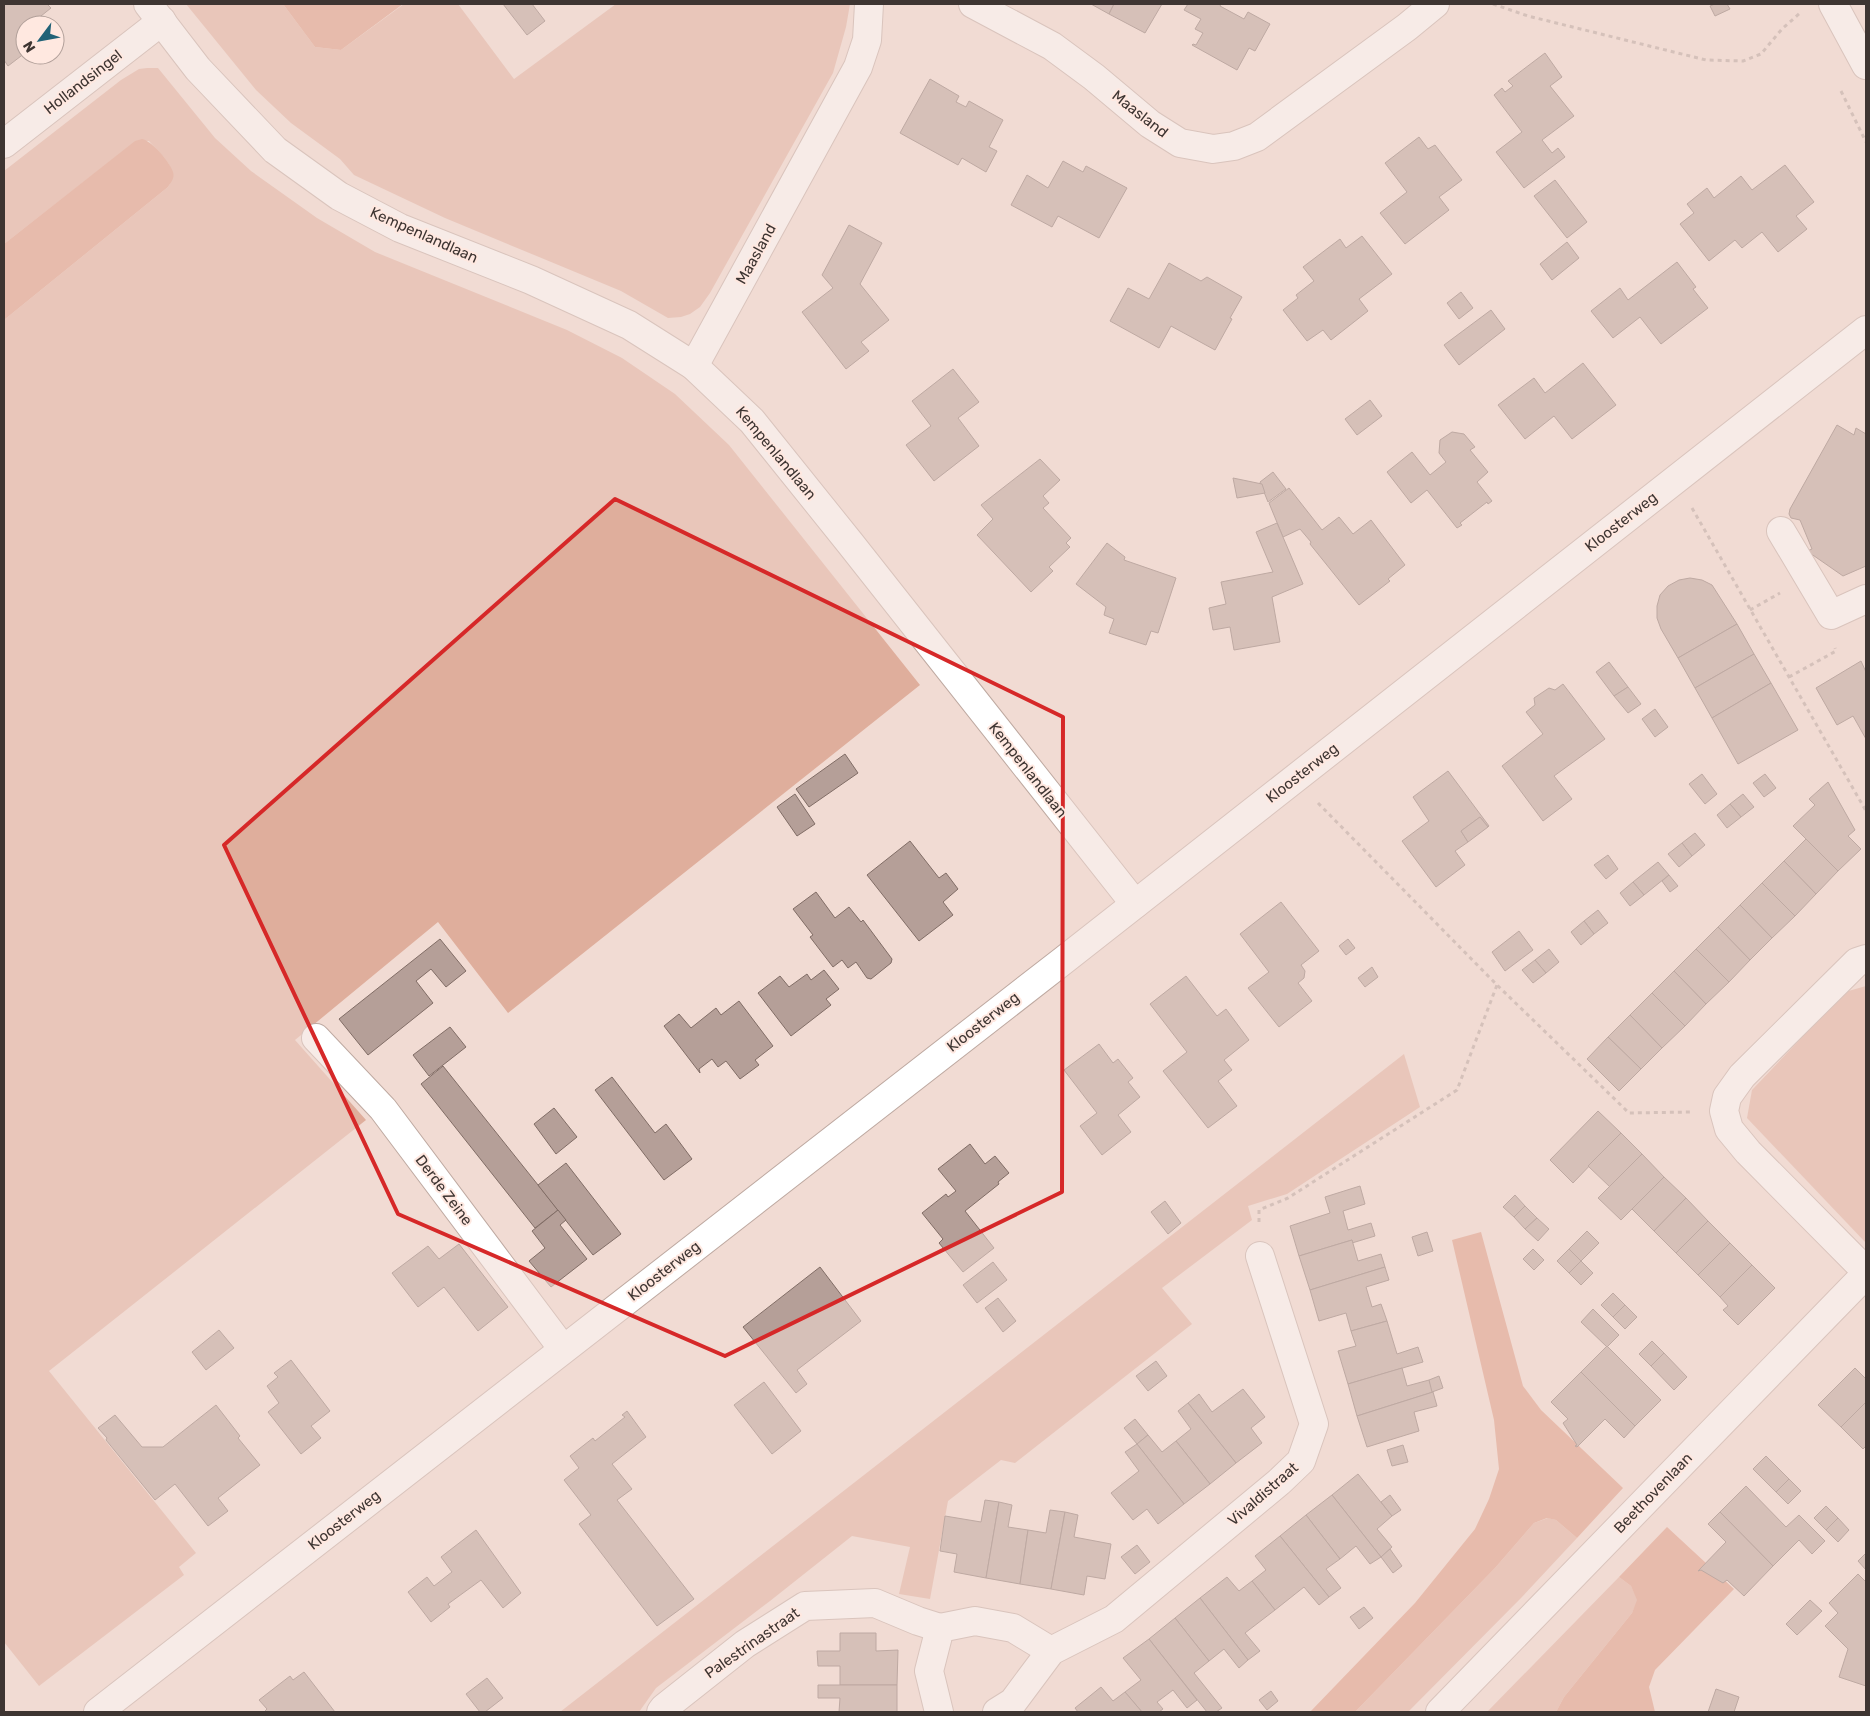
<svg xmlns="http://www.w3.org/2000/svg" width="1870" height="1716" font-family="Rubik,sans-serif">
<rect width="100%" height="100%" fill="#f1dbd3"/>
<g fill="#dfae9c">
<polygon points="186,4 283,4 315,47 341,50 404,4 458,4 514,79 616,4 850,4 846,27 833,73 710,293 700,307 690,314 681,317 668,318 621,291 445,218 354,175 340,159 291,123 256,90"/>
<path d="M147,68H158L215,138L251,171L317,218L375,252L567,330L622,358L675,394L729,445L920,685L508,1013L438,922L295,1040L366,1120L49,1371L196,1553L179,1567L184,1575L39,1686L4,1642V320L168,187C180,168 161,155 149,141H136L4,244V171L121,80L139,69Z"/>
<polygon points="1866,986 1866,1243 1747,1118 1752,1090 1845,992"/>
<polygon points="1404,1054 1420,1107 1287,1194 1248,1206 1252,1220 1162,1288 1192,1324 1015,1463 1001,1460 948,1501 930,1599 899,1594 910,1547 852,1536 770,1601 656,1688 639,1712 560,1712"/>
<polygon points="1548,1518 1556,1520 1577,1538 1521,1598 1408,1712 1355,1712 1495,1568 1534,1523"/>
<polygon points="1619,1577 1631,1586 1638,1600 1632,1613 1564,1697 1556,1712 1487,1712"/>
</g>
<g fill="#dc957c">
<polygon points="283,4 403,4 341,50 315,47"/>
<path d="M142,139C152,141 170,162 173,172C175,178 171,182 168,187L4,320V244L135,141Z"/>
<polygon points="1481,1232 1523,1386 1541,1410 1623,1488 1577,1538 1556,1520 1547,1518 1534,1523 1495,1568 1355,1712 1310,1712 1415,1603 1475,1529 1489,1499 1499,1469 1494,1420 1452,1240"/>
<polygon points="1667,1527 1734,1589 1655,1670 1649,1687 1655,1712 1556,1712 1564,1697 1632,1613 1637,1600 1631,1586 1619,1577"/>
</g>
<g fill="#b59f98" stroke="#816d66">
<polygon points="4,4 47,4 51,8 41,16 48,25 25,25 25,53 8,66 4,60"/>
<polygon points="503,4 532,4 545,21 527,35"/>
<polygon points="1091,4 1114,4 1109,14"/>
<polygon points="1114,4 1162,4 1145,33 1109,14"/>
<polygon points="1188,4 1221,4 1220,6 1244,19 1248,12 1270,24 1255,51 1249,48 1237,70 1192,45 1193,44 1196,45 1203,33 1195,29 1201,19 1184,10"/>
<polygon points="1715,4 1727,4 1730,9 1715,16 1710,6"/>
<polygon points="1545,53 1562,77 1550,86 1574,116 1542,140 1552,153 1558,148 1565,157 1524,188 1496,152 1522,132 1494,95 1502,88 1505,92 1513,86 1508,81"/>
<polygon points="930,79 959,96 956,102 966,107 969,101 1003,120 989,147 997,151 986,172 962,158 958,165 900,133"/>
<polygon points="1419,137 1428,149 1435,145 1462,180 1439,197 1449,210 1405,244 1380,213 1407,192 1385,163"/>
<polygon points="1063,161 1083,172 1086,166 1127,188 1099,238 1058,216 1052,227 1011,205 1027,175 1048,188"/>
<polygon points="1785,165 1814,202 1796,216 1807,229 1778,252 1762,232 1742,248 1735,240 1709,261 1680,224 1694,213 1687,204 1707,188 1714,198 1741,176 1752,190"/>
<polygon points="1555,180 1587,222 1567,238 1534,196"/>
<polygon points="849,225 882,243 860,284 889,320 861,342 869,351 846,369 802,312 833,288 822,275"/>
<polygon points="1362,236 1392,274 1359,299 1368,311 1331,340 1323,330 1307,341 1283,310 1298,298 1296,295 1314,281 1303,267 1340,239 1346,248"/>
<polygon points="1567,242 1579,258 1552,280 1540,264"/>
<polygon points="1677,262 1696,287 1693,289 1708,308 1661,344 1640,317 1613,338 1591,311 1620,288 1628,300"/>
<polygon points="1169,263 1201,281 1207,277 1242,297 1230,318 1232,319 1215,350 1171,326 1159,348 1110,321 1128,288 1149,299"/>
<polygon points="1461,292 1473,308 1459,319 1447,303"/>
<polygon points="1491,310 1505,329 1459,365 1444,345"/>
<polygon points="1583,363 1616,405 1572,439 1554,416 1525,439 1498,405 1534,378 1545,393"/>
<polygon points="953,369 979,402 958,418 979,446 934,481 906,445 931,426 912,401"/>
<polygon points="1370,400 1382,416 1357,435 1345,419"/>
<polygon points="1837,425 1854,435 1856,428 1866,434 1866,566 1843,576 1807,551 1812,549 1800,520 1791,518 1789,514 1790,509"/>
<polygon points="1452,432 1464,434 1475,447 1470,450 1488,472 1477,482 1492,501 1488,504 1487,502 1460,523 1462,525 1457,528 1427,490 1411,503 1387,472 1412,452 1430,475 1446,462 1439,453 1440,440"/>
<polygon points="1040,459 1060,480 1043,496 1049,503 1043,508 1071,538 1066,543 1070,547 1049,567 1053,571 1031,592 977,535 993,519 981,505"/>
<polygon points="1273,472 1286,489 1268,502 1260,482"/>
<polygon points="1233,478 1262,484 1265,493 1237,498"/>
<polygon points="1289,488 1322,530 1339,517 1353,534 1371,520 1405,565 1388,579 1390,581 1359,605 1310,544 1311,542 1300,529 1283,537 1269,503"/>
<polygon points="1277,523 1303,584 1272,597 1280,642 1234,650 1230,627 1213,630 1209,608 1226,604 1221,582 1273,572 1256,532"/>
<polygon points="1107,543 1125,557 1124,560 1176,578 1158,633 1151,631 1146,645 1109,633 1114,619 1104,615 1106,607 1076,584"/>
<polygon points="1690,578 1702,580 1712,585 1737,624 1678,658 1661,629 1657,618 1657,606 1660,595 1668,586 1679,580"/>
<polygon points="1737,624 1754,654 1695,688 1678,658"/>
<polygon points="1754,654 1771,683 1712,718 1695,688"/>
<polygon points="1861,661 1866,672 1866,739 1853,716 1837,725 1816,688"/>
<polygon points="1609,662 1628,687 1614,696 1596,672"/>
<polygon points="1771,683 1798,730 1738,764 1712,718"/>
<polygon points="1563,684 1605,739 1554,776 1572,799 1543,821 1502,766 1543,734 1526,712 1535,705 1534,698 1549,688 1555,690"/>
<polygon points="1628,687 1641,704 1628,713 1614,696"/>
<polygon points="1655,709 1668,727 1655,737 1642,719"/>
<polygon points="845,754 858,773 809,807 796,789"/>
<polygon points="1448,771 1489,826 1488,827 1480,817 1461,831 1468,842 1455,851 1465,865 1436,887 1402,841 1429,821 1413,797"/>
<polygon points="1702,774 1717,794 1705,804 1689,784"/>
<polygon points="1765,774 1776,788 1764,797 1753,783"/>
<polygon points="1828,782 1855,830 1848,836 1861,849 1838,871 1793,826 1815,805 1809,799"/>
<polygon points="795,794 815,824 797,836 777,807"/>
<polygon points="1743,794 1754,807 1741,817 1730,804"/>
<polygon points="1730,804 1741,817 1727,828 1717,815"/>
<polygon points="1480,817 1488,827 1468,842 1461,831"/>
<polygon points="1695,833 1705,845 1692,856 1682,843"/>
<polygon points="1806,839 1838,871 1816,894 1784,861"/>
<polygon points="910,841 939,878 946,873 958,889 943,902 953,915 919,941 867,875"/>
<polygon points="1682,843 1692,856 1679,867 1668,854"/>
<polygon points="1608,855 1618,869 1606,879 1594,865"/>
<polygon points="1784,861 1816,894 1795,916 1762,883"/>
<polygon points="1658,862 1669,875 1644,895 1633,882"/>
<polygon points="1669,875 1678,886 1670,892 1662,881"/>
<polygon points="1633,882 1644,895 1630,906 1620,893"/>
<polygon points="1762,883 1795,916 1772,938 1740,905"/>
<polygon points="816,892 835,918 849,907 861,922 863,920 892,959 891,963 871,979 867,978 856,962 848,968 842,960 833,967 810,937 813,935 793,909"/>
<polygon points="1281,902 1319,951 1301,965 1305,971 1304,978 1298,983 1312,1001 1279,1027 1248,988 1269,972 1240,934"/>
<polygon points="1740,905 1772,938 1750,960 1718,927"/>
<polygon points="1598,910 1608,923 1594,934 1584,921"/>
<polygon points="1584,921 1594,934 1581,945 1571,932"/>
<polygon points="1718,927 1750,960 1729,982 1696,949"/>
<polygon points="1519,931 1533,950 1505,971 1492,952"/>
<polygon points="440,939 466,971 446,987 431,969 416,981 433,1003 368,1055 339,1019"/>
<polygon points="1348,939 1355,948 1346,955 1339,946"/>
<polygon points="1549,949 1559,962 1546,973 1535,960"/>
<polygon points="1696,949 1729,982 1706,1004 1674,971"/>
<polygon points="1535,960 1546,973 1533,983 1522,970"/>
<polygon points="1372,967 1378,977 1365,987 1358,978"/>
<polygon points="824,970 839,989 826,999 831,1005 791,1036 758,993 780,976 789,987 807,974 811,980"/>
<polygon points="1674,971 1706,1004 1685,1026 1652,993"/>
<polygon points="1186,976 1217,1016 1226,1009 1249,1040 1224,1060 1232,1070 1218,1081 1237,1106 1208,1128 1163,1071 1187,1052 1150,1004"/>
<polygon points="1652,993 1685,1026 1662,1048 1630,1015"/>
<polygon points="739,1001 773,1046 755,1060 759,1065 740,1079 726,1061 718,1067 712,1059 699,1069 700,1073 664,1026 679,1014 691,1028 716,1008 721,1015"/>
<polygon points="1630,1015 1662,1048 1641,1069 1608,1037"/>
<polygon points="450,1027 466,1047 429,1076 413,1055"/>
<polygon points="1608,1037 1641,1069 1619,1091 1587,1059"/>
<polygon points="1099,1044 1113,1063 1118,1059 1133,1078 1128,1082 1140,1097 1118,1115 1131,1132 1102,1155 1080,1126 1097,1113 1064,1070"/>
<polygon points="443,1066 558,1210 535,1228 421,1084"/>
<polygon points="612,1077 655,1133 666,1124 692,1159 664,1180 595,1090"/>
<polygon points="554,1108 577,1137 556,1154 534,1124"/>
<polygon points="1598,1111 1621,1133 1573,1183 1550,1160"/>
<polygon points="1621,1133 1642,1154 1610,1187 1588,1166"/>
<polygon points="970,1144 985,1164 995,1156 1009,1173 998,1182 999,1184 965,1211 994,1248 963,1272 939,1243 943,1239 922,1213 946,1194 948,1197 956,1191 938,1169"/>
<polygon points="1642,1154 1664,1177 1621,1220 1598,1198"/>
<polygon points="566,1163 621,1234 593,1255 538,1185"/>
<polygon points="1664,1177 1686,1198 1654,1231 1632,1209"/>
<polygon points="1360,1186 1365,1204 1343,1211 1348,1230 1371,1223 1375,1236 1352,1243 1352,1240 1299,1256 1290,1226 1330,1213 1325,1197"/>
<polygon points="1515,1195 1525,1206 1514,1217 1503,1207"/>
<polygon points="1686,1198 1708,1221 1676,1253 1654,1231"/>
<polygon points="1165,1201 1181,1223 1168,1234 1151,1212"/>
<polygon points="1525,1206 1537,1218 1525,1229 1514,1217"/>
<polygon points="558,1210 566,1220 560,1225 587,1259 551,1287 529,1261 545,1248 532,1231"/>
<polygon points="1537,1218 1549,1229 1538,1241 1525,1229"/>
<polygon points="1708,1221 1730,1243 1698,1275 1676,1253"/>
<polygon points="1587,1231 1599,1243 1581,1261 1569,1249"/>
<polygon points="1427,1232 1433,1251 1418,1256 1412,1237"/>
<polygon points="1352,1240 1358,1261 1381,1254 1385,1267 1310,1290 1299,1256"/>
<polygon points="1730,1243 1752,1265 1720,1297 1698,1275"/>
<polygon points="459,1244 508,1307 478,1331 444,1287 418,1307 392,1273 428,1246 439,1259"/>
<polygon points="1533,1249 1544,1260 1534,1270 1523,1259"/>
<polygon points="1569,1249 1581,1261 1569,1273 1557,1261"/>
<polygon points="1581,1261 1593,1273 1581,1285 1569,1273"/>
<polygon points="993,1262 1007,1280 977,1303 963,1285"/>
<polygon points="1752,1265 1775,1288 1738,1325 1723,1310 1728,1306 1720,1297"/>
<polygon points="820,1267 861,1321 797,1370 807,1384 796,1393 743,1327"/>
<polygon points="1385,1267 1389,1280 1366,1287 1372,1307 1381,1304 1387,1321 1351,1331 1346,1313 1319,1321 1310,1290"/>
<polygon points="1613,1293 1625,1305 1613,1317 1601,1305"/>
<polygon points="998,1298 1016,1321 1003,1332 985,1308"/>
<polygon points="1625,1305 1637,1317 1625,1329 1613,1317"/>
<polygon points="1593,1309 1619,1335 1607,1347 1581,1322"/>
<polygon points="1387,1321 1397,1354 1418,1347 1423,1362 1348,1384 1338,1351 1356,1346 1351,1331"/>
<polygon points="219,1330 234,1348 206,1370 192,1352"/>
<polygon points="1652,1341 1664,1353 1651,1366 1639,1354"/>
<polygon points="1607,1346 1661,1400 1635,1426 1581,1372"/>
<polygon points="1664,1353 1687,1377 1674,1390 1651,1366"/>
<polygon points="291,1360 330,1411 311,1426 321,1438 301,1454 268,1412 279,1403 267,1386 278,1377 274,1373"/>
<polygon points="1156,1361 1167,1376 1148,1391 1136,1376"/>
<polygon points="1402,1368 1407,1386 1429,1380 1433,1392 1357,1416 1348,1384"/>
<polygon points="1855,1368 1866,1379 1866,1402 1841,1427 1818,1405"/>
<polygon points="1581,1372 1635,1426 1624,1438 1605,1419 1577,1447 1575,1446 1577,1445 1563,1423 1568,1419 1551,1402"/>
<polygon points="1439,1376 1443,1388 1432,1392 1429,1380"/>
<polygon points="764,1382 801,1431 772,1454 734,1405"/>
<polygon points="1243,1389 1265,1417 1251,1428 1262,1443 1236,1463 1188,1403 1199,1394 1212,1412"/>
<polygon points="1433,1392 1437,1406 1414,1412 1419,1431 1367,1447 1357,1416"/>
<polygon points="1866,1402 1866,1446 1863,1449 1841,1427"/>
<polygon points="1188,1403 1236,1463 1210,1484 1176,1441 1191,1429 1178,1411"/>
<polygon points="216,1405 240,1436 238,1438 260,1465 218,1498 228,1511 208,1526 175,1484 155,1500 106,1440 107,1438 98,1428 115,1415 142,1447 163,1447"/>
<polygon points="627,1411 646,1437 612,1464 632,1489 617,1500 694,1599 657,1626 579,1524 591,1515 564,1480 579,1468 570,1456 593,1438 595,1441 625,1417 622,1415"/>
<polygon points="1135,1419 1148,1435 1137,1444 1124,1428"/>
<polygon points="1148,1435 1162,1452 1176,1441 1210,1484 1184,1504 1137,1444"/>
<polygon points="1137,1444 1184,1504 1158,1524 1147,1509 1133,1520 1111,1493 1139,1471 1125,1452"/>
<polygon points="1403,1445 1408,1462 1392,1466 1387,1450"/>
<polygon points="1766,1456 1789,1479 1776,1492 1753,1469"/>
<polygon points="1358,1474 1392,1516 1377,1529 1392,1547 1381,1557 1332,1495"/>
<polygon points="1789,1479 1801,1491 1788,1504 1776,1492"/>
<polygon points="1746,1486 1786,1527 1799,1515 1825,1541 1812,1554 1799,1540 1773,1566 1720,1512"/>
<polygon points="1332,1495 1381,1557 1370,1564 1356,1546 1340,1559 1306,1515"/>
<polygon points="1390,1495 1401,1510 1392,1516 1381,1502"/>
<polygon points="985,1500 999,1502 986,1578 954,1572 957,1554 940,1551 945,1516 981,1522"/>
<polygon points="999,1502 1012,1505 1008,1527 1028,1530 1020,1584 986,1578"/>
<polygon points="1826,1506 1838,1518 1826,1530 1814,1518"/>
<polygon points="1050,1510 1065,1512 1051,1589 1020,1584 1028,1530 1046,1533"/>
<polygon points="1065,1512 1078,1515 1074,1537 1111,1544 1105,1579 1087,1576 1084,1595 1051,1589"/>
<polygon points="1720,1512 1773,1566 1744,1596 1727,1580 1723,1583 1701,1570 1698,1571 1726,1542 1708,1524"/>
<polygon points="1306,1515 1340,1559 1326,1569 1341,1588 1329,1597 1280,1536"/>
<polygon points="1838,1518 1849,1530 1838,1542 1826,1530"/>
<polygon points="476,1530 521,1593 503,1608 481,1580 448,1604 450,1607 431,1622 408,1592 427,1577 434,1586 452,1572 441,1557"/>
<polygon points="1280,1536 1329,1597 1319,1605 1304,1587 1275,1610 1252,1581 1266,1570 1255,1556"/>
<polygon points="1137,1545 1150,1562 1135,1574 1121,1557"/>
<polygon points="1390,1549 1402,1566 1393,1573 1381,1557"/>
<polygon points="1866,1553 1866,1570 1858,1561"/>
<polygon points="1858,1574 1866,1582 1866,1686 1839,1677 1848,1649 1825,1626 1838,1613 1829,1603"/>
<polygon points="1227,1577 1239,1591 1252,1581 1275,1610 1245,1633 1260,1651 1248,1660 1200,1598"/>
<polygon points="1200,1598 1248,1660 1239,1668 1224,1649 1209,1661 1175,1618"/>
<polygon points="1810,1600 1822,1611 1797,1635 1786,1624"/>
<polygon points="1364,1607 1373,1618 1359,1629 1350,1617"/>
<polygon points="1175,1618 1209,1661 1194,1673 1222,1708 1216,1712 1207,1712 1149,1639"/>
<polygon points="840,1633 876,1633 876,1651 898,1650 897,1685 840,1685 840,1666 818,1666 817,1651 840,1651"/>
<polygon points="1149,1639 1197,1700 1187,1708 1173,1690 1157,1702 1163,1709 1159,1712 1142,1712 1125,1692 1141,1680 1123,1658"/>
<polygon points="304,1672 335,1712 264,1712 267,1709 259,1700 290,1676 293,1680"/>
<polygon points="487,1678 503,1698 485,1712 480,1712 466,1694"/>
<polygon points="818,1685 897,1685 897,1712 839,1712 840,1698 818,1698"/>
<polygon points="1101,1687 1113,1701 1125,1692 1142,1712 1078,1712 1075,1708"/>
<polygon points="1716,1689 1739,1697 1734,1712 1708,1712"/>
<polygon points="1271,1691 1278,1701 1267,1710 1259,1700"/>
</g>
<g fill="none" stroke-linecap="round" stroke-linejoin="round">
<defs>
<g id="street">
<polyline points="148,4 198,69 275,150 339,196 400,228 531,280 629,325 694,366 752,421 850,543 1135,904"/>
<polyline points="973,4 1052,46 1094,77 1150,124 1180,143 1213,149 1234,146 1257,137 1407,27 1435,4"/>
<polyline points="1833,4 1866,65"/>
<polyline points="4,144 162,21"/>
<polyline points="694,366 858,67 867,40 869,4"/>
<polyline points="1781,531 1831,615 1866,599"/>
<polyline points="1866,959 1857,962 1742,1076 1727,1097 1724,1111 1729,1129 1748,1152 1866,1271"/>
<polyline points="316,1038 383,1109 563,1349"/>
<polyline points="98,1712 1064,960 1866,330"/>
<polyline points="661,1712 664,1708 745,1644 805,1606 875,1603 918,1621 940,1628"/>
<polyline points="939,1712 929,1671 940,1628 975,1621 1013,1628 1051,1651"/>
<polyline points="997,1712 1013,1702 1051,1651 1114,1619 1279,1482 1301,1461 1314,1424 1260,1256"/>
<polyline points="1440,1712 1866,1274"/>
</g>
</defs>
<use href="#street" stroke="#bea9a1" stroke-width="30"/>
<g stroke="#b4a39c" stroke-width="3" stroke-dasharray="4 4" stroke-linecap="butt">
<polyline points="1493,4 1528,16 1706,60 1743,61 1761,54 1782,29 1800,13"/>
<polyline points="1841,91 1866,142"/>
<polyline points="1692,508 1866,811"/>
<polyline points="1750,610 1780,593"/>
<polyline points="1789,677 1836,651 1835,648"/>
<polyline points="1318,803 1497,985 1629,1113 1691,1112"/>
<polyline points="1259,1222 1259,1210 1288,1198 1457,1090 1497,985"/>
</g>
<use href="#street" stroke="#fff" stroke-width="28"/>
</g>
<path d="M0 0H1870V1716H0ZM615,499L1063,717L1062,1192L725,1356L398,1214L224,845Z" fill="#f1dbd3" fill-opacity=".55" fill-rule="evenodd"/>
<path fill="none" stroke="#d62828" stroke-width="4" stroke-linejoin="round" d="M615,499L1063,717L1062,1192L725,1356L398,1214L224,845Z"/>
<g text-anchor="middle" stroke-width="4" stroke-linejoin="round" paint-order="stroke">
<g font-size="15" fill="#3e3532" stroke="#ffe8e0">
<text transform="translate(83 82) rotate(-38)" y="5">Hollandsingel</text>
<text transform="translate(1140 114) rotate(38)" y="5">Maasland</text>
<text transform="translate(424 235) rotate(24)" y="5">Kempenlandlaan</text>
<text transform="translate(756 254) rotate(-61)" y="5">Maasland</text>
<text transform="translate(776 453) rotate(50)" y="5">Kempenlandlaan</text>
<text transform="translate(1621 522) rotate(-38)" y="5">Kloosterweg</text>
<text transform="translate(1028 770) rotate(52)" y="5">Kempenlandlaan</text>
<text transform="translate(1302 773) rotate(-38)" y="5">Kloosterweg</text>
<text transform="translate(983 1022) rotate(-38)" y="5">Kloosterweg</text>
<text transform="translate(444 1190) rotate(53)" y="5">Derde Zeine</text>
<text transform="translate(664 1271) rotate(-38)" y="5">Kloosterweg</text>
<text transform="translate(1653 1493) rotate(-46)" y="5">Beethovenlaan</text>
<text transform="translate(1263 1494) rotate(-41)" y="5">Vivaldistraat</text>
<text transform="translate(344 1520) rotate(-38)" y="5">Kloosterweg</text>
<text transform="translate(752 1643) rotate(-35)" y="5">Palestrinastraat</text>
</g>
</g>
<rect width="1870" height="1716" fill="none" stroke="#3e3532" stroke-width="10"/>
<g transform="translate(40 40) rotate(238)"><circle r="24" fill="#ffe8e0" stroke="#b2a09a"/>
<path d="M0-4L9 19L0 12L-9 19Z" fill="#226277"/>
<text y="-8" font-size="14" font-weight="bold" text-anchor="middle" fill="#3e3532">N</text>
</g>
</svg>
